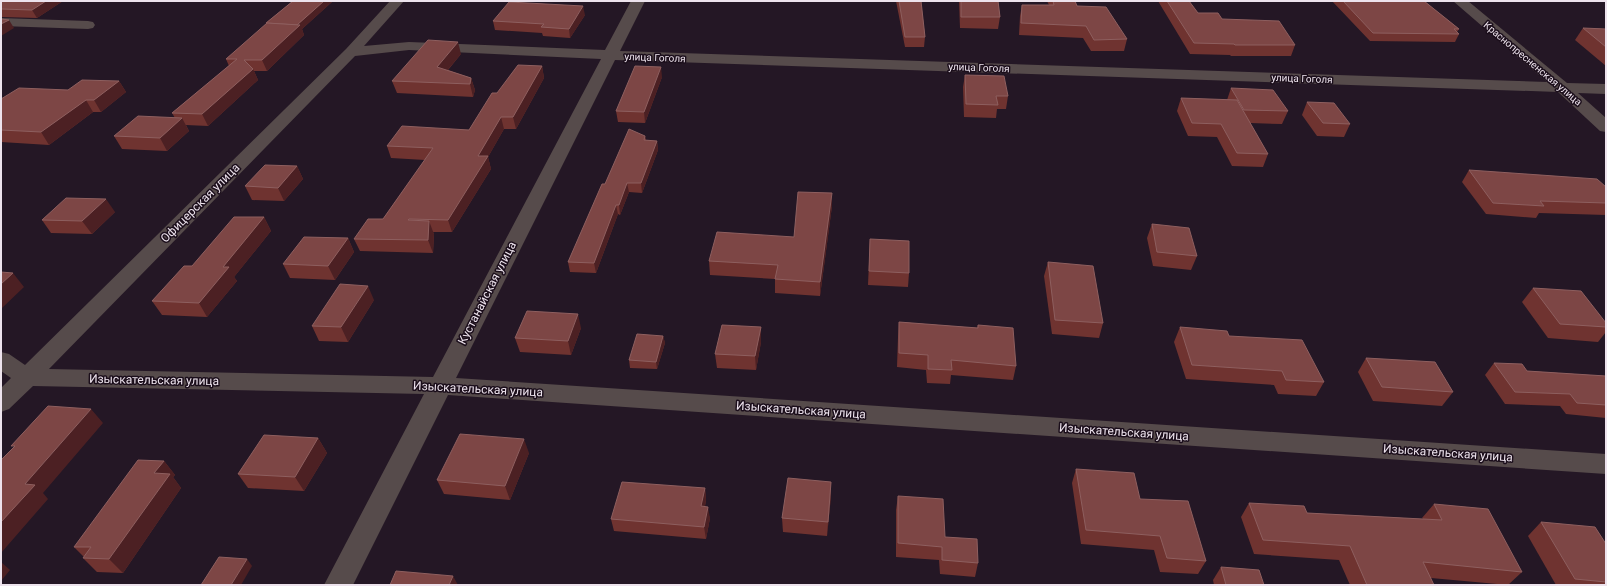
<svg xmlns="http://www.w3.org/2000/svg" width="1607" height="586" font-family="Roboto,sans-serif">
<rect width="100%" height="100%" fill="#241725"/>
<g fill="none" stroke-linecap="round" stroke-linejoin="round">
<g fill="#564b4b" fill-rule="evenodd">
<path d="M390,1H404L364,46L409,42L605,50L631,1H645L620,51L1547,82L1453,1H1468L1567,83L1606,84V94L1578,93L1606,118V132L1600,131L1558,92L615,60L456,378L1606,454V474L448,395L353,585H324L424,394L33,386L9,409L1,412V388L11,378L1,371V352L9,354L25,365L346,49ZM409,50L601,59L433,377L49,369L355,56Z"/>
<polygon points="1,18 88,21 93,22 95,25 93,28 88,29 1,26"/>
</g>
</g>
<g fill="#6f3330">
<polygon points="1,1 63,1 37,18 1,17"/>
<polygon points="293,1 333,1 302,29 304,35 267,71 254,71 258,80 208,126 186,125 189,131 167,151 122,149 114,136 175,118 172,113 229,66 226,59 267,24 266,23"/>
<polygon points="896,1 921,1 925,37 924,47 905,47"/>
<polygon points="959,1 998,1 1000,17 998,29 960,28"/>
<polygon points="1047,1 1075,1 1077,6 1127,39 1124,51 1091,51 1083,38 1019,35 1020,16 1022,5 1049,5"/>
<polygon points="1158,1 1189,1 1198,13 1222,19 1295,45 1291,56 1231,56 1230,55 1190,54"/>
<polygon points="1332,1 1424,1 1459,29 1457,32 1459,34 1455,42 1370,41"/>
<polygon points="585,15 570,38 543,36 542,33 495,30 493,21"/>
<polygon points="1583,28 1606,29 1606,66 1575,40"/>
<polygon points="461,54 448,70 471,78 475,90 473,97 397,93 392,81"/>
<polygon points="542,66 544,78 516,129 504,129 488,157 491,169 452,232 433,232 434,234 433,253 360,251 354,239 383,219 425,160 391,158 387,146 469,130 497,93"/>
<polygon points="965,75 1008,96 1006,109 997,109 996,118 964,117 963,87"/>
<polygon points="662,77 645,123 618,122 616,111"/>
<polygon points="119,81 126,92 101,112 93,112 49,145 1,142 1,99 68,90"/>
<polygon points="1231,88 1288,111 1282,124 1250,123 1268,154 1263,167 1232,166 1217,137 1188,136 1177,111 1181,98 1227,100"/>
<polygon points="1307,102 1350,124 1344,137 1317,136 1302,115"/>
<polygon points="645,136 646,140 657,141 658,150 642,193 629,192 620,215 618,214 596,273 570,272 568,262 605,184"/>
<polygon points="297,166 303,179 284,201 252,200 245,186"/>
<polygon points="1469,170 1606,187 1606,215 1539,213 1536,218 1486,214 1462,182"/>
<polygon points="832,206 820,296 775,293 775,279 710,275 709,261 794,237"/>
<polygon points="115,212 92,234 51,233 42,220"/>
<polygon points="264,217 271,231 234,277 237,281 207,317 162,315 152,301 192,266"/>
<polygon points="1152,224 1197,256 1191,270 1153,266 1147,238"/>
<polygon points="348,238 354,252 335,280 290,278 283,264"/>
<polygon points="870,239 909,273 908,287 868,285"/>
<polygon points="1048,262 1103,323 1099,338 1052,334 1044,276"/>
<polygon points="1533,288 1606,323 1606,332 1598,342 1548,338 1522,302"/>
<polygon points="374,300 348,342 319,341 312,326"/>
<polygon points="899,322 977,328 978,325 1016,366 1013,380 951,375 950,384 927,383 926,370 897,367 898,337"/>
<polygon points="761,327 761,342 756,370 717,368 715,354"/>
<polygon points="1180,327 1229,336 1324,382 1316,396 1278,394 1274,385 1186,379 1174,342"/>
<polygon points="581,328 571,355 520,352 515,338"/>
<polygon points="663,336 665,343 657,369 630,368 629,360"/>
<polygon points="1366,358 1453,392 1442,406 1373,401 1358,372"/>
<polygon points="1494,363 1527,371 1606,376 1606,418 1566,414 1560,406 1505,404 1485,375"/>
<polygon points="318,438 327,453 304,491 248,488 238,474"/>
<polygon points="529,453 510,500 444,494 437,480"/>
<polygon points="164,461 175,475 173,477 181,488 123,573 97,572 83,558 84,557 74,547"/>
<polygon points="1076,469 1140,499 1206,561 1198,574 1160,572 1154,550 1081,544 1072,483"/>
<polygon points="831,482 831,496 827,536 783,532 782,518"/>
<polygon points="705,488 706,500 705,506 710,518 706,539 614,531 611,519"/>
<polygon points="898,496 945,537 978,563 975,577 940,574 939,560 896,557 896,510"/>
<polygon points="1249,503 1307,513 1423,519 1422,518 1434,504 1522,572 1508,585 1431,578 1434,585 1350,585 1339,560 1254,554 1241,517"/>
<polygon points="1541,522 1606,544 1606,585 1556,585 1528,536"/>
<polygon points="1221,567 1264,585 1214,585 1213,580"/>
</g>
<g fill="#4c2023">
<polygon points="46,1 63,1 37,18 32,10"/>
<polygon points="324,1 333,1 302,29 304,35 267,71 262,60 297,25"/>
<polygon points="583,6 585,15 570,38 569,29"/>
<polygon points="9,20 14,28 1,36 1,24"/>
<polygon points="458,42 461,54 440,79 437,67"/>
<polygon points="542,66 544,78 516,129 513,117"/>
<polygon points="661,67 662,77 645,123 644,112"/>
<polygon points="253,69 258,80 208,126 202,114"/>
<polygon points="471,78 475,90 473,97 470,84"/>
<polygon points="119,81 126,92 101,112 94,100"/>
<polygon points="86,100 93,112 49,145 41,132"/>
<polygon points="501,117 504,129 488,157 491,169 452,232 448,220 478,156"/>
<polygon points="182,118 189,131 167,151 160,138"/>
<polygon points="657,141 658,150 642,193 641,183"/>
<polygon points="297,166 303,179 284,201 278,188"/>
<polygon points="627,183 629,192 620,215 619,205"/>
<polygon points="832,193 832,206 820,296 820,282"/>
<polygon points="106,199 115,212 92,234 82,221"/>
<polygon points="616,205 618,214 596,273 594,263"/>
<polygon points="264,217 271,231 234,277 237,281 207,317 199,303 223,267"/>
<polygon points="429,221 434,234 433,253 428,240"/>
<polygon points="348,238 354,252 335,280 328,266"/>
<polygon points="13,273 24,287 1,309 1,284"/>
<polygon points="368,286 374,300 348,342 341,327"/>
<polygon points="578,314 581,328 571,355 568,341"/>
<polygon points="761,327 761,342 756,370 755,356"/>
<polygon points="663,336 665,343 657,369 656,362"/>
<polygon points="91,409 103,423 43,493 48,499 1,553 1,522 25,484"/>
<polygon points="318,438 327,453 304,491 295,477"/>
<polygon points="524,439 529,453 510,500 505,486"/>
<polygon points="164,461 175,475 173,477 181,488 123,573 109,559 154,473"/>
<polygon points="831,482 831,496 827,536 828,522"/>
<polygon points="705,488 706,500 703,518 701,506"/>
<polygon points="708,507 710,518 706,539 704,527"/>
<polygon points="247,559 252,566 241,585 231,585"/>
<polygon points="1,562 10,570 1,581"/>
<polygon points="453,576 458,585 449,585"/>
</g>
<g fill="#7d4645" stroke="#8e5f5f">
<polygon points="1,1 46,1 32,10 1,9"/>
<polygon points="293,1 324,1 297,25 266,23"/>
<polygon points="899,1 921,1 925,37 905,37"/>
<polygon points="961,1 998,1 1000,17 961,17"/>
<polygon points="1053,1 1075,1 1077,6 1106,7 1127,39 1094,40 1086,26 1021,23 1022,5 1054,5"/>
<polygon points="1167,1 1189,1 1198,13 1218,13 1222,19 1279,21 1295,45 1235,45 1234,44 1194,43"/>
<polygon points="1343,1 1424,1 1459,29 1454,29 1459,34 1373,33"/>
<polygon points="509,2 583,6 569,29 541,27 544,24 493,21"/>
<polygon points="1,19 9,20 1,24"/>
<polygon points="267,23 300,25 262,60 244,60 253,69 202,114 172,113 237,59 226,59"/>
<polygon points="1583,28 1606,29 1606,47"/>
<polygon points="428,40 458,42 437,67 471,78 470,84 392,81"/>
<polygon points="518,65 542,66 513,117 501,117 478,156 488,156 448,220 409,219 408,220 429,221 428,240 354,239 368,219 383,219 433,148 387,146 402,126 469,130 492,93 497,93"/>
<polygon points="635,66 661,67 644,112 616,111"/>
<polygon points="965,75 1004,76 1008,96 996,96 998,105 966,104"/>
<polygon points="82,80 119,81 94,100 86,100 41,132 1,130 1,99 19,88 68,90"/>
<polygon points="1231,88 1273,90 1288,111 1244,110"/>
<polygon points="1181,98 1237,100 1268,154 1237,153 1221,124 1192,123"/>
<polygon points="1307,102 1334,103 1350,124 1323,123"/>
<polygon points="138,116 182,118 160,138 114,136"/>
<polygon points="629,129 645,136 644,140 657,141 641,183 627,183 619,205 616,205 594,263 568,262 602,184 605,184"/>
<polygon points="265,165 297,166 278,188 245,186"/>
<polygon points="1469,170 1597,179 1606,187 1606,203 1540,201 1544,206 1493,203"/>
<polygon points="798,192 832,193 820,282 775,279 778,265 709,261 717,232 794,237"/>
<polygon points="66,198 106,199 82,221 42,220"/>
<polygon points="234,217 264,217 223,267 229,267 199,303 152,301 184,266 192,266"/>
<polygon points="1152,224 1189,228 1197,256 1157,252"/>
<polygon points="304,237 348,238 328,266 283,264"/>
<polygon points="870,239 909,241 909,273 869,271"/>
<polygon points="1048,262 1093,266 1103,323 1055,320"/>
<polygon points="1,272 13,273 1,284"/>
<polygon points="340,284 368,286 341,327 312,326"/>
<polygon points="1533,288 1581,291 1606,323 1606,327 1560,324"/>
<polygon points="527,311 578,314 568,341 515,338"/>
<polygon points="899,322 978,328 978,325 1013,328 1016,366 951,360 952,370 928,369 928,355 899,353"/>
<polygon points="722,325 761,327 755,356 715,354"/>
<polygon points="1180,327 1227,331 1229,336 1302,340 1324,382 1286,380 1282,371 1192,365"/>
<polygon points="637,334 663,336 656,362 629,360"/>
<polygon points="1366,358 1435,362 1453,392 1382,387"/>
<polygon points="1494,363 1522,364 1527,371 1606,376 1606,405 1577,403 1570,394 1515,392"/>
<polygon points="48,406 91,409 25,484 35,485 1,522 1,460 15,446 11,446"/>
<polygon points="460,434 524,439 505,486 437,480"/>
<polygon points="264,435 318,438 295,477 238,474"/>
<polygon points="138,460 164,461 154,473 170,474 109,559 83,558 91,547 74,547"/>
<polygon points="1076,469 1134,473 1140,499 1188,501 1206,561 1167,558 1160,536 1086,530"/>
<polygon points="788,478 831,482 828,522 782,518"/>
<polygon points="622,482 705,488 701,506 708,507 704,527 611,519"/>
<polygon points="898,496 943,499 945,537 977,539 978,563 942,560 942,547 898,543"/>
<polygon points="1249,503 1304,506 1307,513 1442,520 1434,504 1488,509 1522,572 1423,562 1434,585 1367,585 1350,546 1263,540"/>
<polygon points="1541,522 1595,527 1606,544 1606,582 1575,579"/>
<polygon points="219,557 247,559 231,585 201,585"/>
<polygon points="1221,567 1259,570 1264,585 1226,585"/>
<polygon points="396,571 453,576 449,585 390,585"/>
</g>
<g text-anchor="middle" stroke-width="3" stroke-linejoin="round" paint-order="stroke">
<g font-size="10" fill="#ede3ed" stroke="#1b0e1b">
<text transform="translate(655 57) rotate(2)" y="4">улица Гоголя</text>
<text transform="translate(1533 63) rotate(40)" y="4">Краснопресненская улица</text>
<text transform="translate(979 67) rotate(2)" y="4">улица Гоголя</text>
<text transform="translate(1302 78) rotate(2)" y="4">улица Гоголя</text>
</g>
<g font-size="12" fill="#ede3ed" stroke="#1b0e1b">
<text transform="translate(200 203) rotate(-45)" y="4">Офицерская улица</text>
<text transform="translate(487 293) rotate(-63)" y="4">Кустанайская улица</text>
<text transform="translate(154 380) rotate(1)" y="4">Изыскательская улица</text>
<text transform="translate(478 389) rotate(3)" y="4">Изыскательская улица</text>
<text transform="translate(801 410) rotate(4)" y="4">Изыскательская улица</text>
<text transform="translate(1124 432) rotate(4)" y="4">Изыскательская улица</text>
<text transform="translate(1448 453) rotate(4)" y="4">Изыскательская улица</text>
</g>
</g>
<rect width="1607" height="586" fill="none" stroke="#ede3ed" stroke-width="4"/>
</svg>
